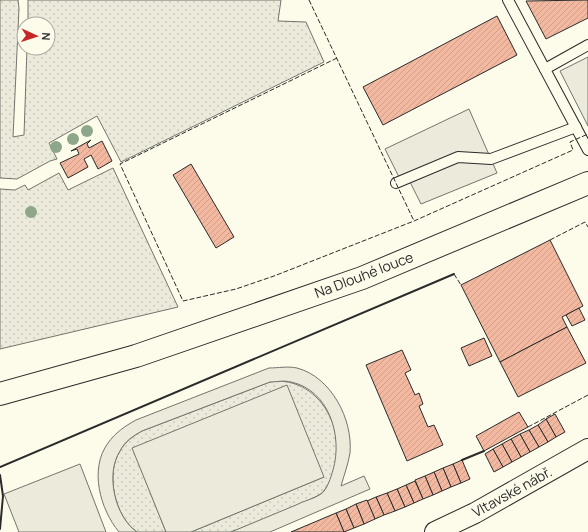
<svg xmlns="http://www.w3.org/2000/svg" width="588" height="532" font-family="Manrope,sans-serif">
<defs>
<pattern id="grass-dots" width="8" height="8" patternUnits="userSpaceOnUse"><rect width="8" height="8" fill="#ecebdb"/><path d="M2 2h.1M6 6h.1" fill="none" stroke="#cbcabc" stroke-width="1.8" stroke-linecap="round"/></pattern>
<pattern id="building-hatch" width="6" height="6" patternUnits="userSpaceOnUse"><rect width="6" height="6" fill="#f2b8a0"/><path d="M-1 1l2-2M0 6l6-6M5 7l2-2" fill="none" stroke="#d09e8a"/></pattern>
</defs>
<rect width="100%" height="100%" fill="#fdfbea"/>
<g fill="url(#grass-dots)" stroke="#74746e">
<polygon points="0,0 18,0 19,8 13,137 24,135 27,48 48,48 48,24 28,24 28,0 281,0 278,21 306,22 324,62 121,162 97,116 49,143 57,159 50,161 17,179 0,178"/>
<polygon points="113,168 178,307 0,349 0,189 15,190 25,185 28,190 59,173 68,190"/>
<path d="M279,381C332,383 355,455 322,493C319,497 238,531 230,532C217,532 203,532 191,532L324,477L133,448L166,532H137C115,517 105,474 120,451C125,442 133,436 142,431L270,382Z"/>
</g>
<g fill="#ecebdb" stroke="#74746e">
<path d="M269,368C278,368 288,366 297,368C331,377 353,419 350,453C348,465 344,475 341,486L364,476L370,489L270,532H231C253,523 274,514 296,505C303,501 314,499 321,494C327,490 331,477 333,470C343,436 329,390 291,382C284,380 276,382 270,382L142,431C133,436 125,441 120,451C105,474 115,517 137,532H119C100,509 89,469 108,443C115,433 125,426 136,420Z"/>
<polygon points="287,385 324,477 191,532 166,532 132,448"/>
<polygon points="80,464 106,532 19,532 4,494"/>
</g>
<g fill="#eceadb" stroke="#74746e">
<polygon points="588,57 588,126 560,71"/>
<polygon points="469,109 497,173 421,204 408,178 399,177 385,149"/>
</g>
<g fill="url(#building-hatch)" stroke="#2b2b2b">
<polygon points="588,0 588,18 546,39 526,1"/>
<polygon points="497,16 517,55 383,125 363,87"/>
<polygon points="91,140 87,144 89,148 102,141 112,161 98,169 91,155 84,159 88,167 68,178 60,163 79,154 77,149 71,151"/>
<polygon points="191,164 234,237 216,248 173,175"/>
<polygon points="550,240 583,306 562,317 567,327 500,362 461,285"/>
<polygon points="579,308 585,320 572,326 566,315"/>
<polygon points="567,327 586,363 518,397 500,362"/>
<polygon points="484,338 492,356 469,366 461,348"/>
<polygon points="402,350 411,370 405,373 415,395 419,393 423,404 419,406 428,427 434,425 443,445 407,461 366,365"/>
<polygon points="519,412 528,427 484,451 476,436"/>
<polygon points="555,414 565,432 556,437 546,419"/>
<polygon points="546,419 556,437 548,442 538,425"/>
<polygon points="538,425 548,442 539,447 529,430"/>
<polygon points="529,430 539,447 530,452 520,434"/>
<polygon points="520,434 530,452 521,457 511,439"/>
<polygon points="511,439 521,457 512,462 502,444"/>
<polygon points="502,444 512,462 503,467 493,449"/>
<polygon points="493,449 503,467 494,472 485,454"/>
<polygon points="462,460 470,479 461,483 453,464"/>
<polygon points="453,464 461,483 451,487 443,468"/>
<polygon points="443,468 451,487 442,491 434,472"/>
<polygon points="434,472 442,491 433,495 425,476"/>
<polygon points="425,476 433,495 423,499 415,480"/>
<polygon points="415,481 423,499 414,503 406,485"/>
<polygon points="406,485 414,503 405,507 397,489"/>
<polygon points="397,489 405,507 395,511 387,493"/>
<polygon points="387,493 395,511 384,515 376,497"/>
<polygon points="376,497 384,515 375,519 367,501"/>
<polygon points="367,500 375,519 364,524 356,504"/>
<polygon points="356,504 364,524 354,528 346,509"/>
<polygon points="346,509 354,528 344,532 336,513"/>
<polygon points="336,513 344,532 291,532"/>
</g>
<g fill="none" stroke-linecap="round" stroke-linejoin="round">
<defs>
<g id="lane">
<polyline points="508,0 588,150"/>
<polyline points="545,69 588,45"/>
<polyline points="396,183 458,157 491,159 576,127"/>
</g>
<polyline id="street" points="435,532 475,513 588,449"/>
<polyline id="secondary" points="0,394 136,356 362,278 588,183"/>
</defs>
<use href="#lane" stroke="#2b2b2b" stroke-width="12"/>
<use href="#street" stroke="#2b2b2b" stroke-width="22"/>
<use href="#secondary" stroke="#2b2b2b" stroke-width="24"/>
<use href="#lane" stroke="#fdfbea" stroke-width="10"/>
<use href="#street" stroke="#fdfbea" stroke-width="20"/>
<use href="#secondary" stroke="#fdfbea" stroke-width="22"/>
<g stroke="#2b2b2b" stroke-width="1" stroke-dasharray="5 2" stroke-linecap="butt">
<polyline points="309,0 414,221"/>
<polyline points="337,58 120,164 183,301 236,289 274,276 414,221 573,150 570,142 588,134"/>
<polyline points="550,240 585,222 588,227"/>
<polyline points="454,274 461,285"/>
<polyline points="528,427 588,395"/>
</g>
<g stroke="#2b2b2b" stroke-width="2">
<polyline points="462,460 484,451"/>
<polyline points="0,467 454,274"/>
<polyline points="0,475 3,496 0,529"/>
</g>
</g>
<g fill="#8ea78a">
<circle cx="87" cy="131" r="6"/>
<circle cx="73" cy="139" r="6"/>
<circle cx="56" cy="147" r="6"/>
<circle cx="31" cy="212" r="6"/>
</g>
<g text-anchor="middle" stroke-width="3" stroke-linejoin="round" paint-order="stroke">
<g font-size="14" fill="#2b2b2b" stroke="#fdfbea">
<text transform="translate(364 275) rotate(-21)" y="5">Na Dlouhé louce</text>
<text transform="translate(512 492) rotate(-29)" y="5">Vltavské nábř.</text>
</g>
</g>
<g transform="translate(36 36) rotate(93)"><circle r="19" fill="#fdfbea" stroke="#a9a89e"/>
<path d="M0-3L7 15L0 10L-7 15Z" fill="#c62828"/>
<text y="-6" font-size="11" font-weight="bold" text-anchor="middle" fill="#2b2b2b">N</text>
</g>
</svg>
